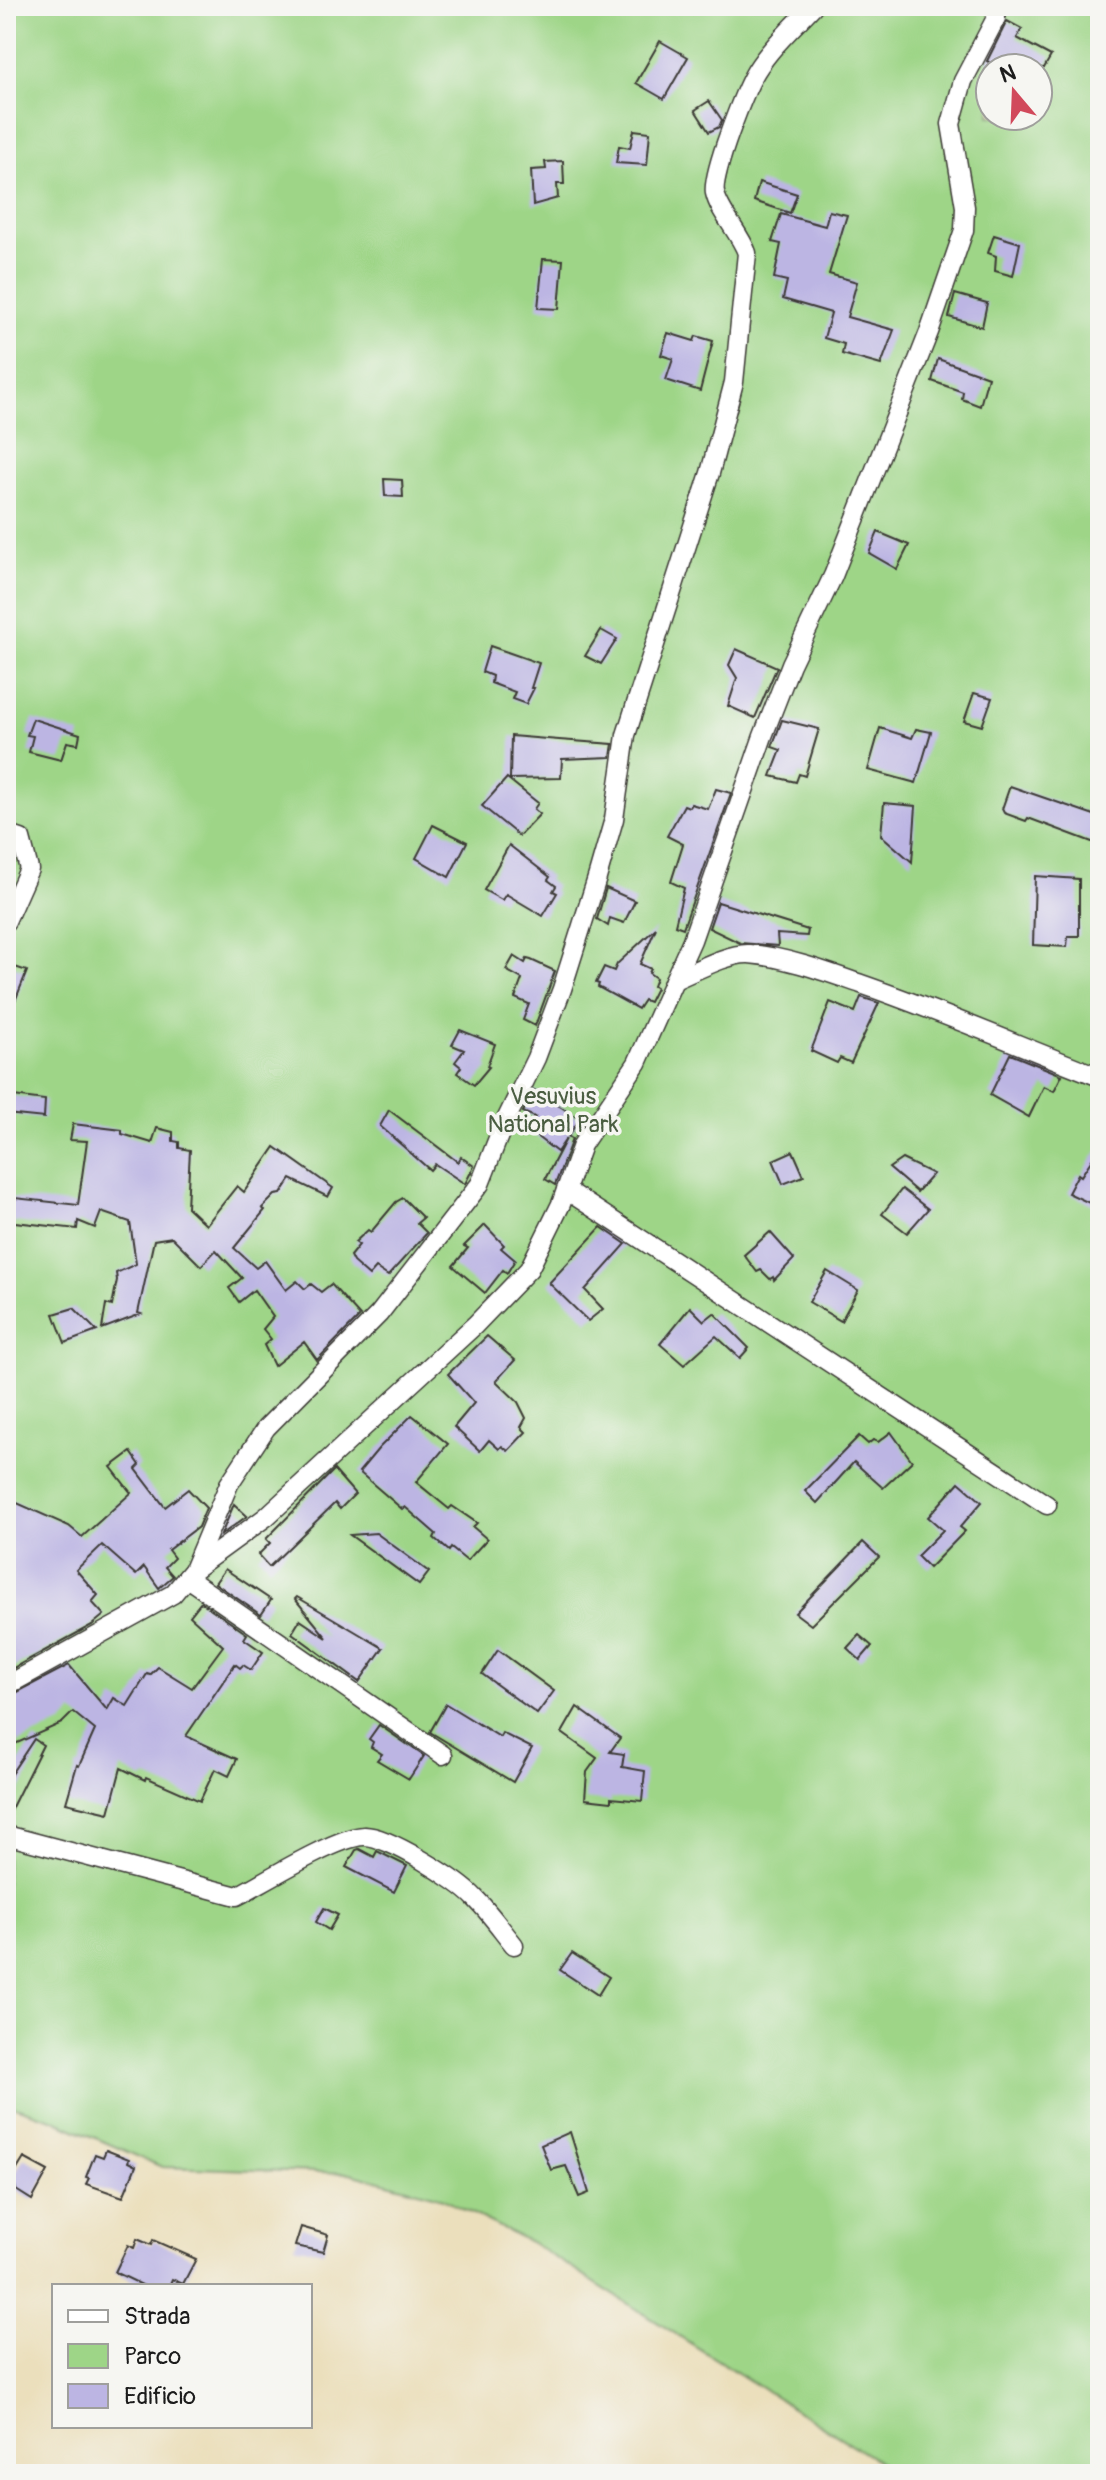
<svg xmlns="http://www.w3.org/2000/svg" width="1106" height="2480" font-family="Pangolin,sans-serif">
<rect width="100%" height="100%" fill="#f6f6f2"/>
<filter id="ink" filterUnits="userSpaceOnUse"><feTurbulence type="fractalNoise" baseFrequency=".0125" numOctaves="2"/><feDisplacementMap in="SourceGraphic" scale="16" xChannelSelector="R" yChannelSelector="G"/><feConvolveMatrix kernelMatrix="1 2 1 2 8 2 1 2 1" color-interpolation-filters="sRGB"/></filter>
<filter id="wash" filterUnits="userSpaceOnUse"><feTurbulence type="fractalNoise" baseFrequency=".006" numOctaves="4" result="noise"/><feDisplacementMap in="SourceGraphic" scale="32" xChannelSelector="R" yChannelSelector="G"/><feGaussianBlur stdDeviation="1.8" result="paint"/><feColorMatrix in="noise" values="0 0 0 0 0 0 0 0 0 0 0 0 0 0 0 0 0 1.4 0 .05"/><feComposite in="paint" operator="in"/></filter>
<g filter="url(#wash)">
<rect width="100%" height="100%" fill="#ebdfbc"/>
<path fill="#9ed587" stroke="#5d7852" stroke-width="2" fill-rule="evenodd" d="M6,6H1100V2474H898L530,2242L437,2196L350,2173L162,2167L52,2119L6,2104ZM990,68H1038V116H990Z"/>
<g id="blocks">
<g fill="#bcb5e3">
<polygon points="1007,21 1022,29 1017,38 1051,56 1044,68 999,68 987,61"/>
<polygon points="660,41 688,57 664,99 636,83"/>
<polygon points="709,101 722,120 719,127 709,132 695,110"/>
<polygon points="634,130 650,132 647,165 616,163 619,146 630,148"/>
<polygon points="563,161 564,184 557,184 558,198 533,205 531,170 546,169 545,162"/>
<polygon points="759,182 797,194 790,213 754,201"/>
<polygon points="829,211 847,215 829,274 857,282 847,317 894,330 881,365 842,354 844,344 824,338 831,313 783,299 787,281 774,278 781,244 772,242 781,214 825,226"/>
<polygon points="994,235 1020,243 1013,276 995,271 996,256 988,253"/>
<polygon points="543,259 563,260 559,309 538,308"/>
<polygon points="955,294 987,303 982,327 949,317"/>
<polygon points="668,333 694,341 696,336 713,341 700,391 666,380 673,359 661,355"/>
<polygon points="938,359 988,377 980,406 962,399 963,392 932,381"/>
<polygon points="384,479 402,480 403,497 385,496"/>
<polygon points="878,532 909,545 897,569 869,553"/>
<polygon points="601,630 617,639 601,664 585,656"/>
<polygon points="490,646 539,663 531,688 534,688 526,704 512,699 515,692 491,683 492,676 482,672"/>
<polygon points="736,649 777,667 755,718 728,706 737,678 729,665"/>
<polygon points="974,693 992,698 982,726 964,721"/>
<polygon points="33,719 80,734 78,744 67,742 61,760 29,752 33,736 27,735"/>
<polygon points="782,720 819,729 805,776 799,774 796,782 771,776 781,750 772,747"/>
<polygon points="880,728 912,738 916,729 931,732 916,783 868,770"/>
<polygon points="511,736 559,740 613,744 611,757 562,759 561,778 510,779"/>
<polygon points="507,778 538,803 534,809 540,814 519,836 482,806"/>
<polygon points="1010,786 1100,817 1100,845 1028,818 1026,821 1004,813 1002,809"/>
<polygon points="716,789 731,793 683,928 675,925 684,888 671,882 683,844 667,836 684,805 689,807 691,804 708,809"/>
<polygon points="884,803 916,806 912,862 881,835"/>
<polygon points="433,825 467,842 449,877 416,858"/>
<polygon points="509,845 550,877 548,880 556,886 553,891 557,893 543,916 506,894 502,900 484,890"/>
<polygon points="1035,876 1079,879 1079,936 1068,936 1067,947 1033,945"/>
<polygon points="606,888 635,901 624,923 610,918 608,926 597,919"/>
<polygon points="718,902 808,930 807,936 777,934 778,946 740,943 709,928"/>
<polygon points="656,928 640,964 651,969 649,973 656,978 653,986 656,988 649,1002 644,1000 638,1009 598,987 599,984 596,983 604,967 614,971 617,964"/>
<polygon points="514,956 525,963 527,959 531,960 555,971 535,1026 523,1020 529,1004 515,998 522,979 506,970"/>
<polygon points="6,964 27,971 7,1021 6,1021"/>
<polygon points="861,997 879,1003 851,1063 840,1058 837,1063 811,1051 830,1002 855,1012"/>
<polygon points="460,1030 495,1044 487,1066 489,1067 474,1085 457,1073 461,1067 455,1062 464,1050 452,1045"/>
<polygon points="1010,1054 1062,1075 1054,1091 1044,1086 1029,1117 990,1095"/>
<polygon points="534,1090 580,1119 568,1136 572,1139 555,1185 545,1179 566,1139 557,1152 532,1133 533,1130 527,1125 535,1117 523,1112"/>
<polygon points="6,1095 45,1100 44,1118 6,1114"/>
<polygon points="389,1110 458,1162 461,1157 474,1166 465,1184 435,1164 430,1170 380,1126"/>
<polygon points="73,1124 122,1130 122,1134 152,1143 157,1128 173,1132 173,1141 179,1142 179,1148 190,1150 187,1207 206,1225 237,1186 244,1192 275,1147 333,1188 328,1197 291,1179 281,1194 275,1195 262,1208 265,1210 234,1248 256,1268 265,1261 286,1290 297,1281 305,1289 311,1284 321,1292 331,1284 360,1316 317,1360 304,1342 274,1366 264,1345 271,1339 263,1329 273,1317 254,1290 239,1302 229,1288 242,1278 216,1250 201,1266 172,1237 154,1240 138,1313 141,1314 102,1329 106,1304 112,1306 117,1280 116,1273 136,1264 130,1222 101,1212 95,1228 78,1221 77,1229 6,1221 6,1197 78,1205 87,1141 70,1140"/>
<polygon points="1100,1147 1100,1208 1068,1193 1078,1174 1081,1176"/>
<polygon points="793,1151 804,1176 783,1184 773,1160"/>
<polygon points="902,1159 933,1174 917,1192 889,1168"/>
<polygon points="902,1189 928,1209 907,1233 882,1214"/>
<polygon points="403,1198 423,1218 417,1223 427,1233 388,1276 376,1268 369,1276 353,1262 350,1256 359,1245 355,1242 368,1230 371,1232 396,1202"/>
<polygon points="485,1225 504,1245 501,1248 515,1260 507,1273 503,1270 485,1293 453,1266 468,1248 464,1246"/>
<polygon points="601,1227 626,1244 585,1290 603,1309 588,1321 549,1283"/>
<polygon points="770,1232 794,1259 774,1280 773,1277 770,1279 761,1270 757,1272 744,1255"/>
<polygon points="827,1271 858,1290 841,1321 809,1302"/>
<polygon points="690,1307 704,1321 714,1313 749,1348 740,1358 716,1336 684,1365 660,1344"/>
<polygon points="74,1308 97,1331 65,1343 54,1314"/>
<polygon points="487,1336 515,1360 496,1381 518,1402 526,1418 521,1427 526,1432 508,1451 502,1446 499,1449 489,1440 480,1451 454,1427 474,1403 448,1374"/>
<polygon points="412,1415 448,1444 416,1482 449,1509 452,1506 477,1523 473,1527 487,1539 467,1561 451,1548 449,1551 434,1538 436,1534 405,1507 402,1509 359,1472 379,1448"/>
<polygon points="891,1432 912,1461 883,1488 854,1462 817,1503 805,1491 859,1436 868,1444 873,1440 878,1442"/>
<polygon points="131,1452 140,1465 136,1469 165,1507 188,1489 206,1508 198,1527 168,1550 174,1558 165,1567 173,1576 159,1588 144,1567 136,1575 102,1545 76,1570 98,1595 92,1602 104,1615 92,1625 6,1672 6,1498 69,1526 82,1537 131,1493 111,1467"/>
<polygon points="334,1470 355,1494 340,1509 335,1503 269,1567 258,1555 270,1543 266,1539"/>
<polygon points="959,1482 982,1502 960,1527 965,1531 929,1568 917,1556 943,1530 928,1517"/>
<polygon points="234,1504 247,1516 221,1535"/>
<polygon points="376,1533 429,1572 419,1585 350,1535"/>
<polygon points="863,1542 879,1557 811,1625 795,1613"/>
<polygon points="225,1569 271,1600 261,1615 215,1583"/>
<polygon points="297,1597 383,1648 359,1682 292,1633 300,1620 327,1638 295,1599"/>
<polygon points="201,1602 247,1634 244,1639 263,1652 251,1670 243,1665 240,1668 235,1664 186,1736 237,1759 229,1776 215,1769 200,1801 146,1777 145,1780 121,1768 109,1813 66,1803 77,1765 79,1766 95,1730 73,1712 62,1723 6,1748 6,1698 69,1665 107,1710 114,1698 127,1706 147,1674 150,1675 158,1667 192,1688 223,1646 190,1616"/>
<polygon points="859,1635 872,1646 860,1660 847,1648"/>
<polygon points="498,1650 554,1691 537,1714 482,1674"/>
<polygon points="446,1704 500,1737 502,1733 532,1748 513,1782 430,1732"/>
<polygon points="577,1707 620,1738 610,1752 624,1754 622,1767 645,1771 642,1801 611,1798 611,1802 585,1799 587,1772 597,1758 562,1733"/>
<polygon points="379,1725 424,1756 409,1779 377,1760 382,1754 371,1747 373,1742 369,1739"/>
<polygon points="34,1739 43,1745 6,1819 6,1786 11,1774"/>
<polygon points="359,1849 374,1857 377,1851 407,1866 394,1892 346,1867 356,1850"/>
<polygon points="324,1908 338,1915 329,1930 316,1922"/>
<polygon points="572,1953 609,1977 598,1995 560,1970"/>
<polygon points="570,2132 589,2193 579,2197 566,2166 551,2170 541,2145"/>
<polygon points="106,2150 129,2159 128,2162 136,2166 123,2197 86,2184 89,2178 86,2177 95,2154 103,2157"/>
<polygon points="24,2158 48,2171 32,2200 16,2190 13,2176"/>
<polygon points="301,2227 328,2235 323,2252 295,2246"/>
<polygon points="137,2239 151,2245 153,2240 196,2259 183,2284 172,2279 169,2286 144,2286 115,2272 128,2245 134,2248"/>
</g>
</g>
</g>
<g filter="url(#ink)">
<use href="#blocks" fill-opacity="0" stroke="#3b3934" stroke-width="2"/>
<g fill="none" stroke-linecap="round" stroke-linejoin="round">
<defs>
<g id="minor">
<polyline points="6,834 21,839 29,869 6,921"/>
<path d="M674,980C694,972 728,953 749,954C786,957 826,972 861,984C942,1012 1020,1046 1100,1077"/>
<polyline points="566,1190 1047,1505"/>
<polyline points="193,1570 266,1517 475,1325 529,1269 561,1204 582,1145 637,1063 692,940 763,736 791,664 833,576 929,332 964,230 965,207 951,124 963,81 996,18"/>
<polyline points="187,1578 443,1755"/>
<path d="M6,1686L173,1594L193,1570L229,1484L266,1428L379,1314L480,1184L502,1128L536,1058L562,989L597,878L614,819L626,735L710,473L734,382L747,253C740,233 719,212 715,193C711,175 745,89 756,71C771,47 794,26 813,6"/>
<path d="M6,1835L237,1896C265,1881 336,1837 364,1836C387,1835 458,1880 475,1898C489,1912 501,1929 514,1945"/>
</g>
</defs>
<use href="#minor" stroke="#3b3934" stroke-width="21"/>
<use href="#minor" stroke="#fff" stroke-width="18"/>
</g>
</g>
<g text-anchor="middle" stroke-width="7" stroke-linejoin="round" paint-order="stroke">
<g font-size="24" fill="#4a5d41" stroke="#f6f6f2">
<text x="553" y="1104">Vesuvius<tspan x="553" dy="28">National Park</tspan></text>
</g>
</g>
<rect width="1106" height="2480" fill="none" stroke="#f6f6f2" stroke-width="32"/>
<rect x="52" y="2284" width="260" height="144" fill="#f6f6f2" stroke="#9f9f9c" stroke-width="2"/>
<rect x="68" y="2310" width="40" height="12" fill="#ffffff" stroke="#9f9f9c" stroke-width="2"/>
<text x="124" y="2324" font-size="24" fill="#1c1c1c">Strada</text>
<rect x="68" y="2344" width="40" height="24" fill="#9ed587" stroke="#9f9f9c" stroke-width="2"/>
<text x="124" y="2364" font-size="24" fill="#1c1c1c">Parco</text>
<rect x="68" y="2384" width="40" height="24" fill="#bcb5e3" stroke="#9f9f9c" stroke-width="2"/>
<text x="124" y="2404" font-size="24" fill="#1c1c1c">Edificio</text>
<g transform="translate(1014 92) rotate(341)"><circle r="38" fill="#f6f6f2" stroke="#9f9f9c" stroke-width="2"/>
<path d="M0-6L14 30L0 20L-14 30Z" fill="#d1495b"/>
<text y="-12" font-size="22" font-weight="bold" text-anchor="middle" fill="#1c1c1c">N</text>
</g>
</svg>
